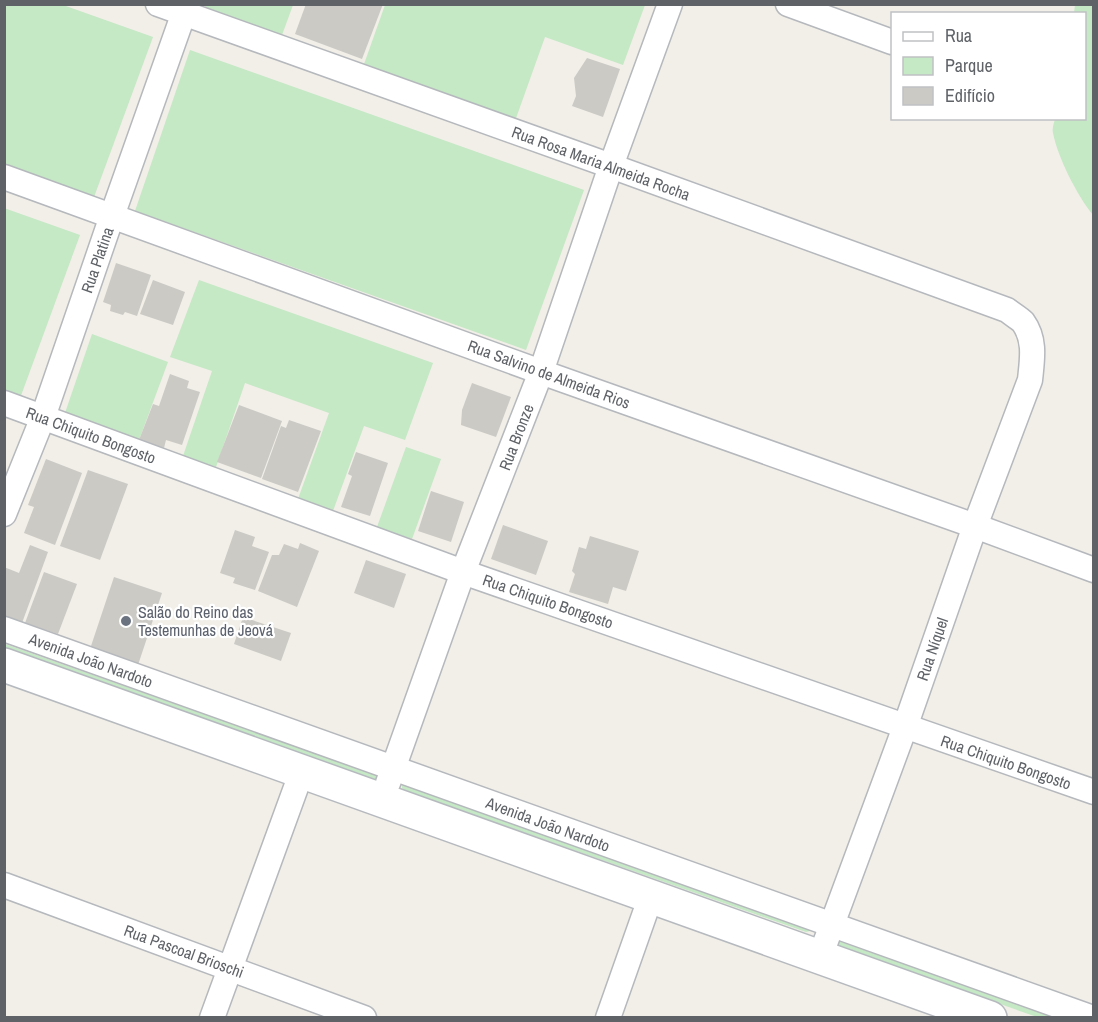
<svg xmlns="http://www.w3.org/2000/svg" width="1098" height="1022" font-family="'Archivo Narrow',sans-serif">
<rect width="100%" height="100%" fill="#f1efe8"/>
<g fill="#c5e8c5">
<polygon points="206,4 293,4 293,5 282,35 205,7"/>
<polygon points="4,5 63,5 153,37 94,197 5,165"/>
<polygon points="385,5 645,5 623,65 545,37 515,121 363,67"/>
<path d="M1075,5H1093V215C1077,195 1058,158 1053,133C1052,128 1054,123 1055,119L1084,118V14L1074,13Z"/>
<polygon points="190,50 584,190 526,350 135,211"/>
<polygon points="4,208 80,235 19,401 5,396"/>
<polygon points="199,280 433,363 405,440 364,426 333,511 298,499 329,413 245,383 216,467 183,456 212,371 170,357"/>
<polygon points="92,334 168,362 139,440 65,413"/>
<polygon points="406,447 441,459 412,539 377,527"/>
<polygon points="5,644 374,774 377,776 377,779 376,781 5,650"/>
<polygon points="402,784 810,927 810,931 806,932 404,790 402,788"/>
<polygon points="839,942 841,942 1055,1017 1037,1017 840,948 838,946"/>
</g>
<g fill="#cccac5">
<polygon points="306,4 383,4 362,59 295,34"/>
<polygon points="587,58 620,69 603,117 572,106 576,96 574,78"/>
<polygon points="116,263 151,275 137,316 125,312 123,315 110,311 111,305 103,302"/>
<polygon points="153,280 185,292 173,325 140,314"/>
<polygon points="170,374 189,381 187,388 200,392 182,445 166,440 164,448 139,440 153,404 159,406"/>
<polygon points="472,383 511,397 496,437 461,425 462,410"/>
<polygon points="239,405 282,421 261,478 217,462"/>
<polygon points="289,420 321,431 298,492 262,479 281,426 286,428"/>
<polygon points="356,452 388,463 370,516 341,507 352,476 348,474"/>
<polygon points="46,459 82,473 55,545 24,533 34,507 28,505"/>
<polygon points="88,470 128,484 100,560 60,546"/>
<polygon points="431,491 464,502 451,542 418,531"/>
<polygon points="503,525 548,541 536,575 491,559"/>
<polygon points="235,530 255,537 252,546 269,552 255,590 233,583 235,578 220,573"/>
<polygon points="590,536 639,551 626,591 613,587 608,604 569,592 575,574 572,571 579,547 586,549"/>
<polygon points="300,543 319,551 297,607 258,591 272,555 279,555 284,544 298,549"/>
<polygon points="30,545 48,552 22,623 4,617 4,567 19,573"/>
<polygon points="366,560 406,574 394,608 354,593"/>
<polygon points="44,572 77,584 58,634 25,623"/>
<polygon points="114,577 162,593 138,665 90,649"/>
<polygon points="243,617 291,633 281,661 234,644"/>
</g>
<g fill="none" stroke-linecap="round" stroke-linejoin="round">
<defs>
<g id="street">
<path d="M158,4L611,166L1007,310C1012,314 1019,318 1023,322C1036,340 1032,360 1030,380L975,526L905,727L820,957"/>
<polyline points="788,4 892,42"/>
<polyline points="4,177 541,372 975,526 1094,570"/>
<polyline points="4,403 463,572 1094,792"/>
<polyline points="4,514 43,417 112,216 187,4"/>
<polyline points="4,629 1093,1018"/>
<polyline points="388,783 463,572 541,372 611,166 670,4"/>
<polyline points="4,885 364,1018"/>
<polyline points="212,1018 302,771"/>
<polyline points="608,1018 651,896"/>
</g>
<polyline id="secondary" points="4,665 990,1018"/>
</defs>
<use href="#street" stroke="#b5b8bc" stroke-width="27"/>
<use href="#secondary" stroke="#b6babf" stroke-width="36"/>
<use href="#street" stroke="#fff" stroke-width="24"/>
<use href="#secondary" stroke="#fff" stroke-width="33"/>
</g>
<circle fill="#6b7280" stroke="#fff" stroke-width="2" cx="126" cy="621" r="6"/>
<g text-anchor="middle" stroke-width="4.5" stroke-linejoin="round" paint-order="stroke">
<g font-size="16" fill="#5f6368" stroke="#fff">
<text transform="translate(601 163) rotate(20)" y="6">Rua Rosa Maria Almeida Rocha</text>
<text transform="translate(97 260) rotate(-71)" y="6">Rua Platina</text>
<text transform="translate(549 374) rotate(20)" y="6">Rua Salvino de Almeida Rios</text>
<text transform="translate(91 435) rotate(20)" y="6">Rua Chiquito Bongosto</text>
<text transform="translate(516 437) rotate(-69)" y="6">Rua Bronze</text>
<text transform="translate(548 601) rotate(19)" y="6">Rua Chiquito Bongosto</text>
<text transform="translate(932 649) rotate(-71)" y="6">Rua Níquel</text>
<text transform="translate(91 660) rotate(20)" y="6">Avenida João Nardoto</text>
<text transform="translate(1006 762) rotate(19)" y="6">Rua Chiquito Bongosto</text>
<text transform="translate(548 824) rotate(20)" y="6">Avenida João Nardoto</text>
<text transform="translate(184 951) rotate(20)" y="6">Rua Pascoal Brioschi</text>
</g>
<g font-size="16" fill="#5b616d" stroke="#fff" text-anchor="start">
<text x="138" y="618">Salão do Reino das<tspan x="138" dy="18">Testemunhas de Jeová</tspan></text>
</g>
</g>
<rect width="1098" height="1022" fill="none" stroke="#5f6368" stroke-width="12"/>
<rect x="891" y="12" width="195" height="108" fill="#ffffff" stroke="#bfc1c3" stroke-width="1.5"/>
<rect x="903" y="32" width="30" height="9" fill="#ffffff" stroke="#bfc1c3" stroke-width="1.5"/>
<text x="945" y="42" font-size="18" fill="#5f6368">Rua</text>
<rect x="903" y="57" width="30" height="18" fill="#c5e8c5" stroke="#bfc1c3" stroke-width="1.5"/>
<text x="945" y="72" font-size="18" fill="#5f6368">Parque</text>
<rect x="903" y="87" width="30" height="18" fill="#cccac5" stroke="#bfc1c3" stroke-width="1.5"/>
<text x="945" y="102" font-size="18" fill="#5f6368">Edifício</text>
</svg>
